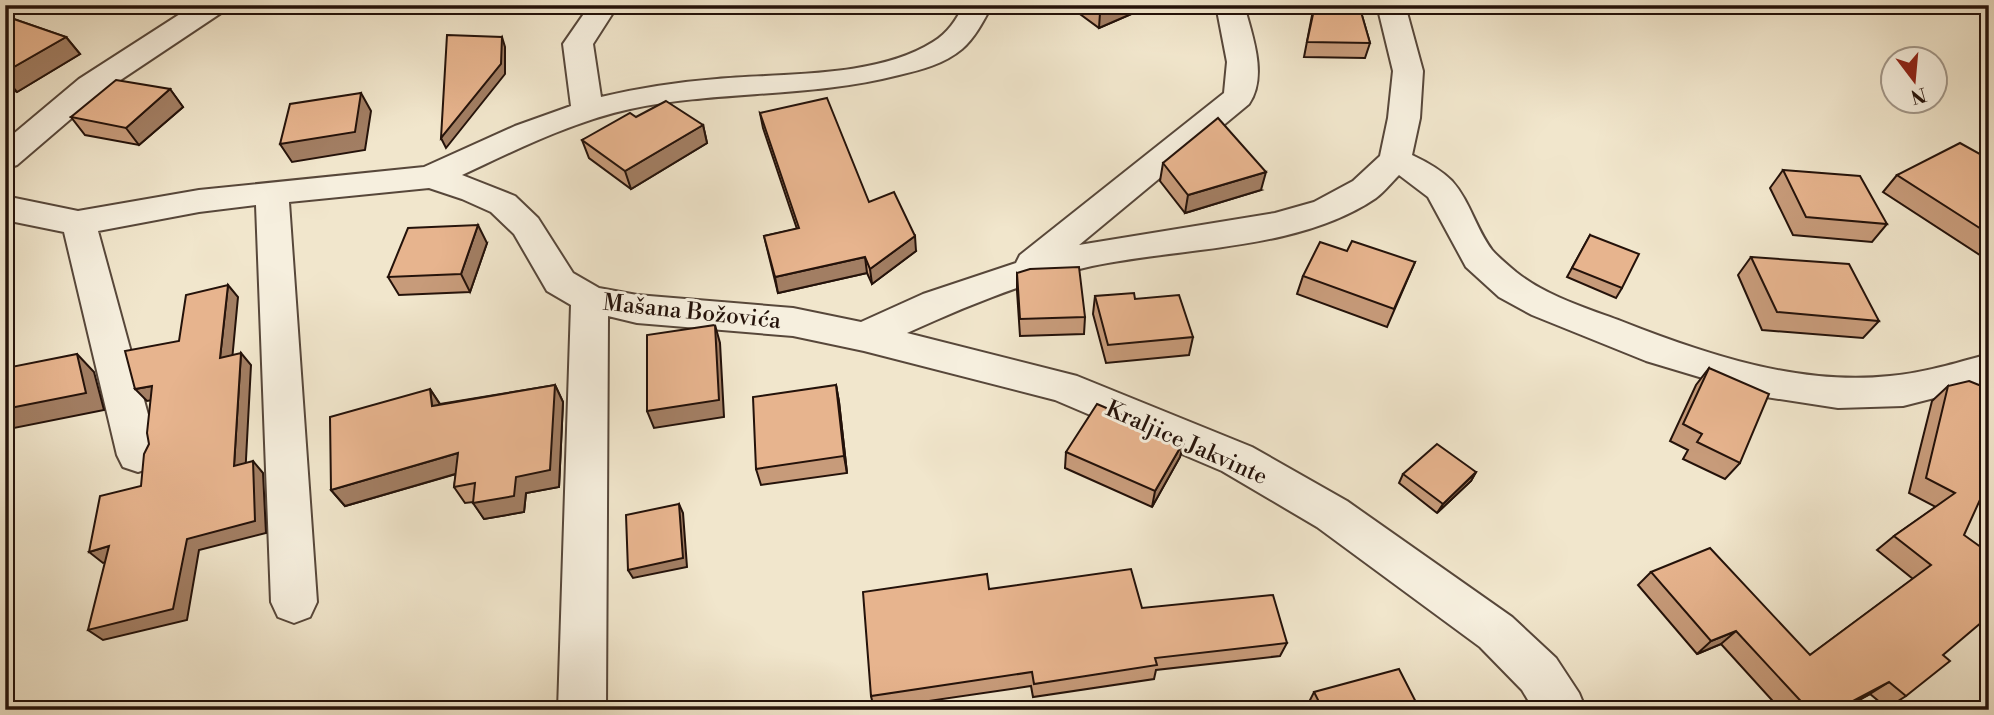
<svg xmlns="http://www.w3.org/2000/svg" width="1994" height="715" font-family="'Libre Bodoni',serif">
<rect width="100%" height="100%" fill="#f1e6cc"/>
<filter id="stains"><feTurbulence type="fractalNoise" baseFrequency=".00286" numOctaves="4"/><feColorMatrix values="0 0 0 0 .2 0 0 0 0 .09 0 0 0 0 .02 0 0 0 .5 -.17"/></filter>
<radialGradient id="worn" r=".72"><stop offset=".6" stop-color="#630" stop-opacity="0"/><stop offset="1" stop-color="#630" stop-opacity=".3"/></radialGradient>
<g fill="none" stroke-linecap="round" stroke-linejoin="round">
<defs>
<g id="minor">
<polygon points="194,5 228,5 224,11 101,93 17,165 5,169 5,141 79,79"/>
<path d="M590,5H618L593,44L601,97C639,88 678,82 717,79C783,73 876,78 933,42C948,33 956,20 964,5H992C984,20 975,38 962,49C944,64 921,70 899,75C810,98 718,90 630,109C571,122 516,150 462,175L515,196L538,218L573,273L599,288L637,295L793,308L861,322L923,294L1016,263L1020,255L1224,93L1227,62L1216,5H1244C1252,35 1268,76 1249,104L1079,245L1275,213L1314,202L1353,181L1380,156L1388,118L1393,71L1377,5H1405L1423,71L1420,118L1412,155C1427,162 1441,170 1452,181C1470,201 1476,229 1492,250C1499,258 1508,265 1516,272C1546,296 1586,308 1621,321C1705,354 1799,386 1890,376C1924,373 1956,363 1989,354V384L1903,406L1838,408L1766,397L1646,361L1532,315L1499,297L1466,267L1428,197L1399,175C1391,183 1384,192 1376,198C1298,251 1182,247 1092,266C1029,280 966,306 907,333L1077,376L1252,447L1347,501L1512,617L1556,658L1579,693L1586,710H1534L1522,690L1480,647L1317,527L1222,471L1055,400L864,351L793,336L637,323L608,316L606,710H558L571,305L547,291L514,234L491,212L462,199L429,188L289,202L317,602L310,617L294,623L278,617L271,602L256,205L199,212L98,231L159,455L153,467L138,472L123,467L117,455L64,232L5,220V196L78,211L199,190L424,167L515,126L571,106L563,44Z"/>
</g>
</defs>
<use href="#minor" stroke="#57473a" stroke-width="4"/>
<use href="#minor" fill="#f6efde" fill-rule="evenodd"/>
</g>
<g fill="#c79b7a" stroke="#24120a" stroke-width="2">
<polygon points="1069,5 1152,5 1099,28 1069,6"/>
<polygon points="1314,5 1359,5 1370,43 1365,58 1304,57"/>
<polygon points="5,16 66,37 80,54 17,92 5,87"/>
<polygon points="170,89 183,107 139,145 85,135 71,117"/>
<polygon points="760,113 869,202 916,251 872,284 867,273 778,293 764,236 797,229 763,128"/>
<polygon points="636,117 703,125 707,143 631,189 589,158 582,140"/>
<polygon points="1989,159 1989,261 1883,192 1897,175"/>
<polygon points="1163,163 1261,190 1185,213 1160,181"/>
<polygon points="1783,170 1887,224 1872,242 1793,235 1770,188"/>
<polygon points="1590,235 1622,288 1616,298 1567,277"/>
<polygon points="487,243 470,292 399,295 388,277"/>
<polygon points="1751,257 1879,321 1863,338 1762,330 1738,275"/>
<polygon points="1415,262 1387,327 1297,294 1303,276"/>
<polygon points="1017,273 1085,317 1084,334 1020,336 1017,291"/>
<polygon points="1095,296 1135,299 1193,337 1189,355 1106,363 1093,314"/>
<polygon points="1709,368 1740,463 1725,479 1683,459 1688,450 1670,441 1696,385"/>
<polygon points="555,385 563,402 559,487 526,493 524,512 484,519 473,502 465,503 454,487 456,474 345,506 331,490 430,389 440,404"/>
<polygon points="836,385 839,402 847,473 761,485 756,469"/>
<polygon points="1948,386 1964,535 1943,655 1906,696 1887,708 1870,694 1841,710 1781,710 1721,644 1697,654 1638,585 1651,572 1810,655 1913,579 1877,550 1894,536 1936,507 1909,493 1932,401"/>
<polygon points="1184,441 1180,457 1152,507 1065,468 1066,452"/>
<polygon points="1476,472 1471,481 1437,513 1399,483 1403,474"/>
<polygon points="989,589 1142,608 1287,643 1280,656 1156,670 1154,679 1033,697 1031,686 874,709 871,696"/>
<polygon points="1314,692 1420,710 1305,710"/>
</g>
<g fill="#a27e63" stroke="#24120a" stroke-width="2">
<polygon points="1118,5 1152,5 1099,28 1100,13"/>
<polygon points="66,37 80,54 17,92 5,78 5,72"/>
<polygon points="502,37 505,47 505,74 446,148 441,138"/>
<polygon points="170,89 183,107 139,145 126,128"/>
<polygon points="361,93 371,111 365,150 292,162 280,144"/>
<polygon points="703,125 707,143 631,189 625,171"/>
<polygon points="1266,172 1261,190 1185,213 1188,195"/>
<polygon points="478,225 487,243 470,292 461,274"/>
<polygon points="915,236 916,251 872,284 870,269"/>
<polygon points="865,257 867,273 778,293 775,277"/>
<polygon points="228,285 238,297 231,371 220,358"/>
<polygon points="715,325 720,343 724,417 654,428 647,411"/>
<polygon points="241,353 251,365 245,478 234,466"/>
<polygon points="77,354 94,372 104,410 9,429 5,425 5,409"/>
<polygon points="555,385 563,402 559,487 526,493 524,512 484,519 473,503"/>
<polygon points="836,385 839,402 847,473 844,456"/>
<polygon points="152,386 164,398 147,401 135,389"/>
<polygon points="430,389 441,406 432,406"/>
<polygon points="1184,441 1180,457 1152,507 1155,491"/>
<polygon points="458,453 469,470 345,506 331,490"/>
<polygon points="253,461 263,473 266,533 199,550 187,620 103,640 88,630 187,539"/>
<polygon points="1476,472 1471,481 1437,513 1443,504"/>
<polygon points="679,504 683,513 687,567 633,578 628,570"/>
<polygon points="109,546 122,557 103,563 89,552"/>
<polygon points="1736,631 1721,644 1697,654 1711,641"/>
<polygon points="1889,682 1870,694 1841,710 1836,710"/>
</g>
<g fill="#e7b48e" stroke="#24120a" stroke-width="2">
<polygon points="1089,5 1118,5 1100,13"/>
<polygon points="1315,5 1359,5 1370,43 1307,42"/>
<polygon points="5,16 66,37 5,72"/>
<polygon points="447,35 502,37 501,64 441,138"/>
<polygon points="116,80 170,89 126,128 71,117"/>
<polygon points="361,93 355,132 280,144 290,104"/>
<polygon points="827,98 869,202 894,192 915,236 870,269 865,257 775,277 764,236 799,228 760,113"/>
<polygon points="666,101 703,125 625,171 582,140 630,113 636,117"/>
<polygon points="1218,118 1266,172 1188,195 1163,163"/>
<polygon points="1960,143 1989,159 1989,234 1897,175"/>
<polygon points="1783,170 1860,176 1887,224 1806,217"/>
<polygon points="478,225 461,274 388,277 408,228"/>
<polygon points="1590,235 1639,254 1622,288 1572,268"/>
<polygon points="1352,241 1415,262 1394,309 1303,276 1320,242 1347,251"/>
<polygon points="1751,257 1849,264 1879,321 1777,312"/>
<polygon points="1079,267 1085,317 1020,319 1017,273 1030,269"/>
<polygon points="228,285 220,358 241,353 234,466 253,461 255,521 187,539 173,609 88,630 109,546 89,552 100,496 141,486 144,454 149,444 147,433 152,386 135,389 125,351 179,341 186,295"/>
<polygon points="1134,293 1135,299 1179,295 1193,337 1108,345 1095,296"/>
<polygon points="715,325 719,400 647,411 647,335"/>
<polygon points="77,354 86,393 5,409 5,371 6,368"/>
<polygon points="1709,368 1769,394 1740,463 1697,442 1702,434 1683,424"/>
<polygon points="1969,381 1989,389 1989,480 1964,535 1989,553 1989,616 1943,655 1950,661 1906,696 1889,682 1836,710 1809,710 1736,631 1711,641 1651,572 1710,548 1810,655 1931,565 1894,536 1955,493 1926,478 1948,386"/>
<polygon points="555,385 550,470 516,477 514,496 473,503 475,483 454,487 458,453 331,490 330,417 430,389 432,406"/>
<polygon points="836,385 844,456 756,469 753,397"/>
<polygon points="1097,404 1184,441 1155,491 1066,452"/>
<polygon points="1437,444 1476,472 1443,504 1403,474"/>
<polygon points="679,504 683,558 628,570 626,515"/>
<polygon points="1131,569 1142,608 1273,595 1287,643 1155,658 1157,665 1034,684 1032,672 871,696 863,592 987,574 989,589"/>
<polygon points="1399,669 1420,710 1323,710 1314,692"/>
</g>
<g text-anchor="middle" stroke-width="6" stroke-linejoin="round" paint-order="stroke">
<g font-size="23" fill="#24120a" stroke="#f6efde">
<text transform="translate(692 311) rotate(6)" y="8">Mašana Božovića</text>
<text transform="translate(1187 442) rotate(24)" y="8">Kraljice Jakvinte</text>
</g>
</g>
<rect width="1994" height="715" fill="none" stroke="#f1e6cc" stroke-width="28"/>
<rect x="7" y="7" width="1980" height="701" fill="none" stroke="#24120a" stroke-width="3.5"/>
<rect x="14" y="14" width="1966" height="687" fill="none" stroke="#24120a" stroke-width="2"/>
<g transform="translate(1914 80) rotate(164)"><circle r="33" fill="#f6efde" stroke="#a29789" stroke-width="2"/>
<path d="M0-5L12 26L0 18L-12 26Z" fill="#8f2418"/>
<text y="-10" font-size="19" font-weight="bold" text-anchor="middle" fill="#24120a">N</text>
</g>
<rect width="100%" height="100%" filter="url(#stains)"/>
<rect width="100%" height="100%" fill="url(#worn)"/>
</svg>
